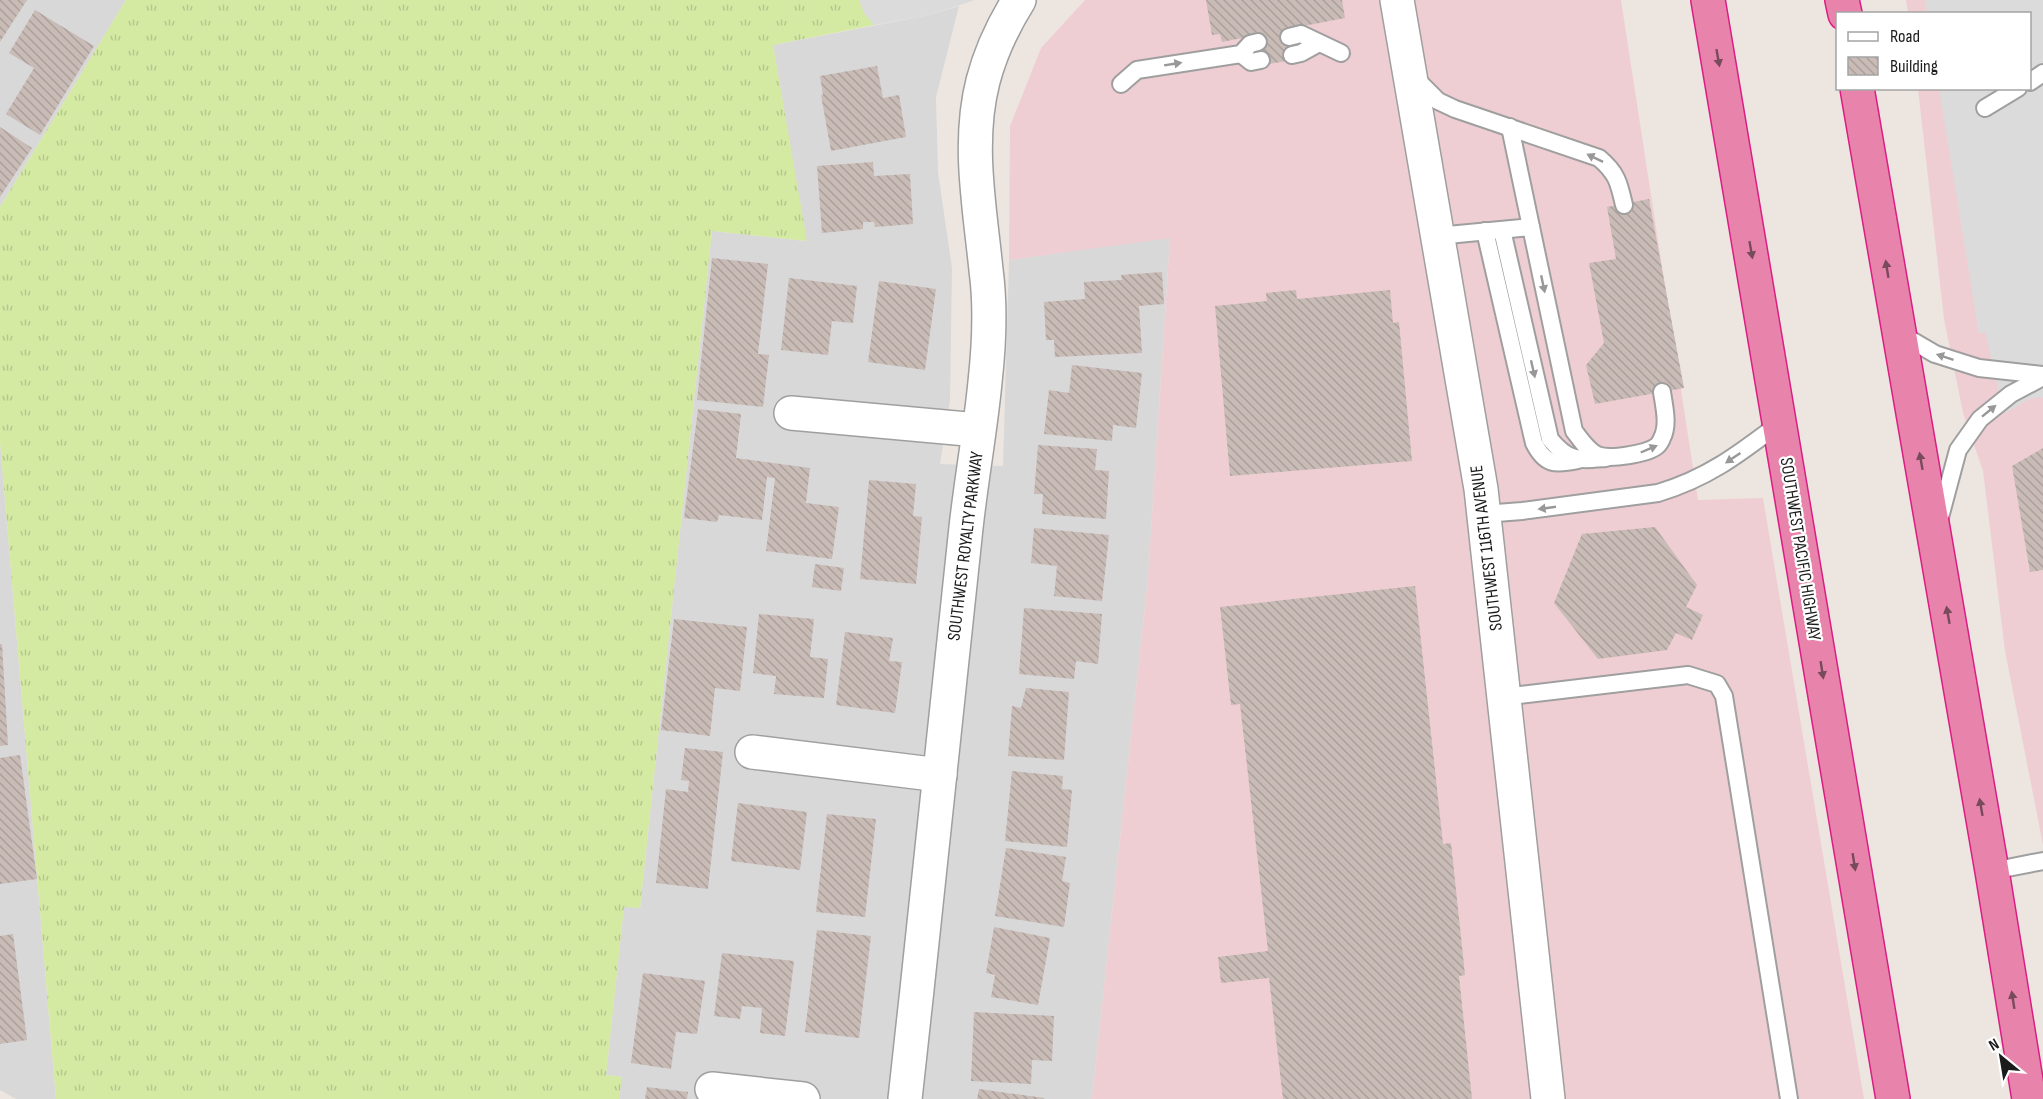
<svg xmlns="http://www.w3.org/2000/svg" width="2043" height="1099" font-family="'Sofia Sans Condensed',sans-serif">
<defs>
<pattern id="grass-tufts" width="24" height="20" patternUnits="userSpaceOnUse" patternTransform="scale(1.5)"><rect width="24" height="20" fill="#d4eaa3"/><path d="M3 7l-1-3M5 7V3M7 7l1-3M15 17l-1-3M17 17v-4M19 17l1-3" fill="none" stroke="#b5c88c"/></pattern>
<pattern id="building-back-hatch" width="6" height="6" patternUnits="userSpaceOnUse" patternTransform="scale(1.5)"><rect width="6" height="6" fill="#c9bbb6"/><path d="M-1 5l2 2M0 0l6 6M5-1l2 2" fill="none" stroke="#aca09c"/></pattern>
</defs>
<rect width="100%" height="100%" fill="#ede6e0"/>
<g fill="#d9d8d8">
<polygon points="0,0 126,0 0,207"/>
<polygon points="959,6 936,97 938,172 952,268 950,400 940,464 1003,466 1009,260 1170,237 1148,578 1092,1099 619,1099 621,1077 606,1075 624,906 640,908 712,231 806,241 773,45 930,15"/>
<polygon points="0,442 56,1099 16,1099 0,1090"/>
</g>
<g fill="#efced3">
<polygon points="1085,0 1621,0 1698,500 1763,498 1864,1099 1092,1099 1148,578 1170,238 1009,260 1010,126 1041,48"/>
<polygon points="1906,0 2043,0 2043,845 2005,651 1983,471 1963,413 1944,319 1918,89 2030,88 2030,14 1908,13"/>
</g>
<polygon fill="url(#grass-tufts)" points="126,0 869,0 874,25 773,45 807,241 712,231 640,908 624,907 606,1075 622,1077 619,1099 56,1099 0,442 0,207"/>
<g fill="#dbdbdb">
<polygon points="859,0 975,0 930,15 874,25 864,13"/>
<polygon points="1925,0 2043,0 2043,397 2029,399 2004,414 1985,332 1979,334 1939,89 2030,88 2030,14 1927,13"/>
</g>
<g fill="url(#building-back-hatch)">
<polygon points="0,0 27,0 0,42"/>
<polygon points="1206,0 1342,0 1345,18 1288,29 1293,60 1263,65 1257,35 1222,42 1220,34 1212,35"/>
<polygon points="35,10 94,46 40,135 6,114 34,68 9,53"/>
<polygon points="877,66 883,98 899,95 906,137 831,151 821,95 823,95 820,76"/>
<polygon points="0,127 32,148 0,197"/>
<polygon points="873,162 874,176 910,174 913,224 875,227 874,222 863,222 863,229 822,233 817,166"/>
<polygon points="1649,199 1684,388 1595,404 1586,365 1604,343 1589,263 1616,259 1607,207"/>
<polygon points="712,258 768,264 758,354 769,355 763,407 697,400"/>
<polygon points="1162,272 1164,304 1139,306 1142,353 1055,357 1054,340 1046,340 1044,302 1085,299 1084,282 1122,280 1121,275"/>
<polygon points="789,278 857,286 853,323 832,321 828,355 781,350"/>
<polygon points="879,281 936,289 925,370 868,362"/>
<polygon points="1296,290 1297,299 1390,290 1393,323 1399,322 1412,461 1230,476 1215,306 1267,301 1266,293"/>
<polygon points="1072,365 1142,373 1136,428 1113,425 1112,441 1044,434 1049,390 1069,393"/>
<polygon points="698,409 741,414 736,458 810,468 806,503 839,507 832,559 766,551 775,478 767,477 762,520 719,515 717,522 684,518"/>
<polygon points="1038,445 1097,449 1095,470 1109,471 1106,519 1042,514 1043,494 1034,494"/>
<polygon points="2043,448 2043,570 2030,572 2012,466"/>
<polygon points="869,480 916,484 913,516 922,517 916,584 860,579"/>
<polygon points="1655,527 1697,585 1686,607 1703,615 1692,640 1676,633 1667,650 1598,659 1554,603 1582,534"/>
<polygon points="1034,528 1109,535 1102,601 1054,596 1057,566 1031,563"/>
<polygon points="815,564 844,568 841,591 812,587"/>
<polygon points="1415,586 1443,844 1451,843 1465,975 1459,976 1472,1099 1283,1099 1269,978 1221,983 1218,957 1268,951 1240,704 1231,705 1220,607"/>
<polygon points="1024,608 1102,614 1098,664 1076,661 1074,679 1019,674"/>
<polygon points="759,614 814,619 810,657 828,659 824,698 774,694 776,676 753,673"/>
<polygon points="674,619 747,627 740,691 715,688 710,736 661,730"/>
<polygon points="845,632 893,638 889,661 902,662 895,713 836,705"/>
<polygon points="0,644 2,644 8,745 0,746"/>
<polygon points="1026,688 1069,692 1064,760 1008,756 1012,706 1021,708"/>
<polygon points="685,748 723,752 708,889 656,883 666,789 688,792 689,781 681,780"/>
<polygon points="20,755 37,879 0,884 0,758"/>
<polygon points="1012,771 1063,776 1062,789 1072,790 1067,847 1005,841"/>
<polygon points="738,803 807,812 800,870 731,861"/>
<polygon points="827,814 876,819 865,917 816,912"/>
<polygon points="1006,848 1066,857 1062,881 1070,883 1064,927 995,916"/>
<polygon points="994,927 1050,938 1038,1005 991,997 995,975 986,973"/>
<polygon points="817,930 871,936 859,1038 805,1032"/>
<polygon points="13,934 27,1040 0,1044 0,936"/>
<polygon points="722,953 794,961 785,1036 760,1033 762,1008 742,1006 740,1019 714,1016"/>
<polygon points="643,973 705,981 697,1034 676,1032 671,1069 631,1063"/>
<polygon points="974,1012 1054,1016 1052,1061 1032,1060 1031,1084 971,1081"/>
<polygon points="647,1087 688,1092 687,1099 645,1099"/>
<polygon points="979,1089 1044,1098 1044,1099 977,1099"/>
</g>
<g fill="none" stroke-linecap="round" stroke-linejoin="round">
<defs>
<g id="lane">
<polyline points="1289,37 1301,34 1341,53"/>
<polyline points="1241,54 1251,62 1261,60"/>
<polyline points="1292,55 1301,53 1319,43"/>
<path d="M1415,78L1438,101L1455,109L1599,158C1617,173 1619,183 1624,205"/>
<polyline points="2030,82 2043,73"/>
<polyline points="1121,84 1137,70 1241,54 1250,44 1258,42"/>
<polyline points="1985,108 2018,88"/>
<path d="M1531,227L1574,431C1581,440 1587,450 1597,455C1609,460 1647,454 1657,446C1658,446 1662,439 1662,438C1669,425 1664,406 1662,392"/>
<path d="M1502,230L1550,439C1569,462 1578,460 1606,458"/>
<path d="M1485,231L1534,443C1545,465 1555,465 1578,460"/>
<polyline points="1437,236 1531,227 1510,127"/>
<polyline points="1899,333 1935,354 1979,368 2043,375"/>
<path d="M1484,514L1522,511L1658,493C1708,478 1739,454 1780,423"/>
<polyline points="1939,521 1958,450 1980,419 2011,394 2043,377"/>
<polyline points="1503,697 1688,675 1717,684 1724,696 1789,1099"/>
<polyline points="1992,871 2043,861"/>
</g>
<g id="street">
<polyline points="1397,0 1481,489 1548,1099"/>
<polyline points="791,413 978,430"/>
<polyline points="752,752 940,775"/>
<polyline points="712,1089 803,1099"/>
<path d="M905,1099C926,912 944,725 965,537C970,486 980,434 985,382C989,346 991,307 986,270C980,209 967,143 983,81C990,54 1004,24 1019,0"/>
</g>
<g id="highway">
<polyline points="1708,0 1893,1099"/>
<polyline points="1842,0 1845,14"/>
<polyline points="1857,88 1992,871 2029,1099"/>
</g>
</defs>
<use href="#lane" stroke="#9f9f9f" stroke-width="20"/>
<use href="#street" stroke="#9f9f9f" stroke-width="36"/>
<use href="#highway" stroke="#da1e84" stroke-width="36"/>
<use href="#lane" stroke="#fff" stroke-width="16"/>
<use href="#street" stroke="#fff" stroke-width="33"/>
<use href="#highway" stroke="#e884ab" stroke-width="33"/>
</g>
<defs><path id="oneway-solid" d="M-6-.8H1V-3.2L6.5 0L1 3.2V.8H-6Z" transform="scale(1.5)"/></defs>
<g fill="#774a5c">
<use href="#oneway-solid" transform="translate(1718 58) rotate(80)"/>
<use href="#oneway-solid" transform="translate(1751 250) rotate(80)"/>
<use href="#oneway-solid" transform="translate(1887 269) rotate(-99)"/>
<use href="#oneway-solid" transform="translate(1921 461) rotate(-100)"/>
<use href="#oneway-solid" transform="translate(1948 615) rotate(-100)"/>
<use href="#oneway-solid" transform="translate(1822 670) rotate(81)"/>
<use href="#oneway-solid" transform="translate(1981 807) rotate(-100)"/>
<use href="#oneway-solid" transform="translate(1854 862) rotate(81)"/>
<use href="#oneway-solid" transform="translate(2013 1000) rotate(-99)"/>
</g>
<g fill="#989898">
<use href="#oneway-solid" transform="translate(1173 64) rotate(-9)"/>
<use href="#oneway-solid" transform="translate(1595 158) rotate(-154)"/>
<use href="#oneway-solid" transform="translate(1543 284) rotate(78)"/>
<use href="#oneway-solid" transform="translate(1945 357) rotate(-162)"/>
<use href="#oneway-solid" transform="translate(1533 369) rotate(77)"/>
<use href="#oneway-solid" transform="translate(1989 411) rotate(-39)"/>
<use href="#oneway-solid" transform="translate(1649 449) rotate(-23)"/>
<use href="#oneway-solid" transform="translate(1733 458) rotate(146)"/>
<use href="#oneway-solid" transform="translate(1547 508) rotate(172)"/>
</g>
<g text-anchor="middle" stroke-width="4.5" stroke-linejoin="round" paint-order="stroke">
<g font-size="18" fill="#1b1b1b" stroke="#fff">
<text transform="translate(965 546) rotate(-83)" y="6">SOUTHWEST ROYALTY PARKWAY</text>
<text transform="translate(1486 548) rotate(-97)" y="6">SOUTHWEST 116TH AVENUE</text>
<text transform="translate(1801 549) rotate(81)" y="6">SOUTHWEST PACIFIC HIGHWAY</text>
</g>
</g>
<rect x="1836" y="12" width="195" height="78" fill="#ffffff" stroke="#a4a4a4" stroke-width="1.5"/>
<rect x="1848" y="32" width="30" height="9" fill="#ffffff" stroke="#a4a4a4" stroke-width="1.5"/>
<text x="1890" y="42" font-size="18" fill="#1b1b1b">Road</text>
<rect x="1848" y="57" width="30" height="18" fill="url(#building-back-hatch)" stroke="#a4a4a4" stroke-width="1.5"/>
<text x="1890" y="72" font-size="18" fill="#1b1b1b">Building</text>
<g transform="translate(2001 1057) rotate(330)" stroke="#ffffff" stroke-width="4.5" paint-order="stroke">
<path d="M0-4.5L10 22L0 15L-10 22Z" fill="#1b1b1b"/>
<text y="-9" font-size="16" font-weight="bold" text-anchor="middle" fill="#1b1b1b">N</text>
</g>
</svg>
